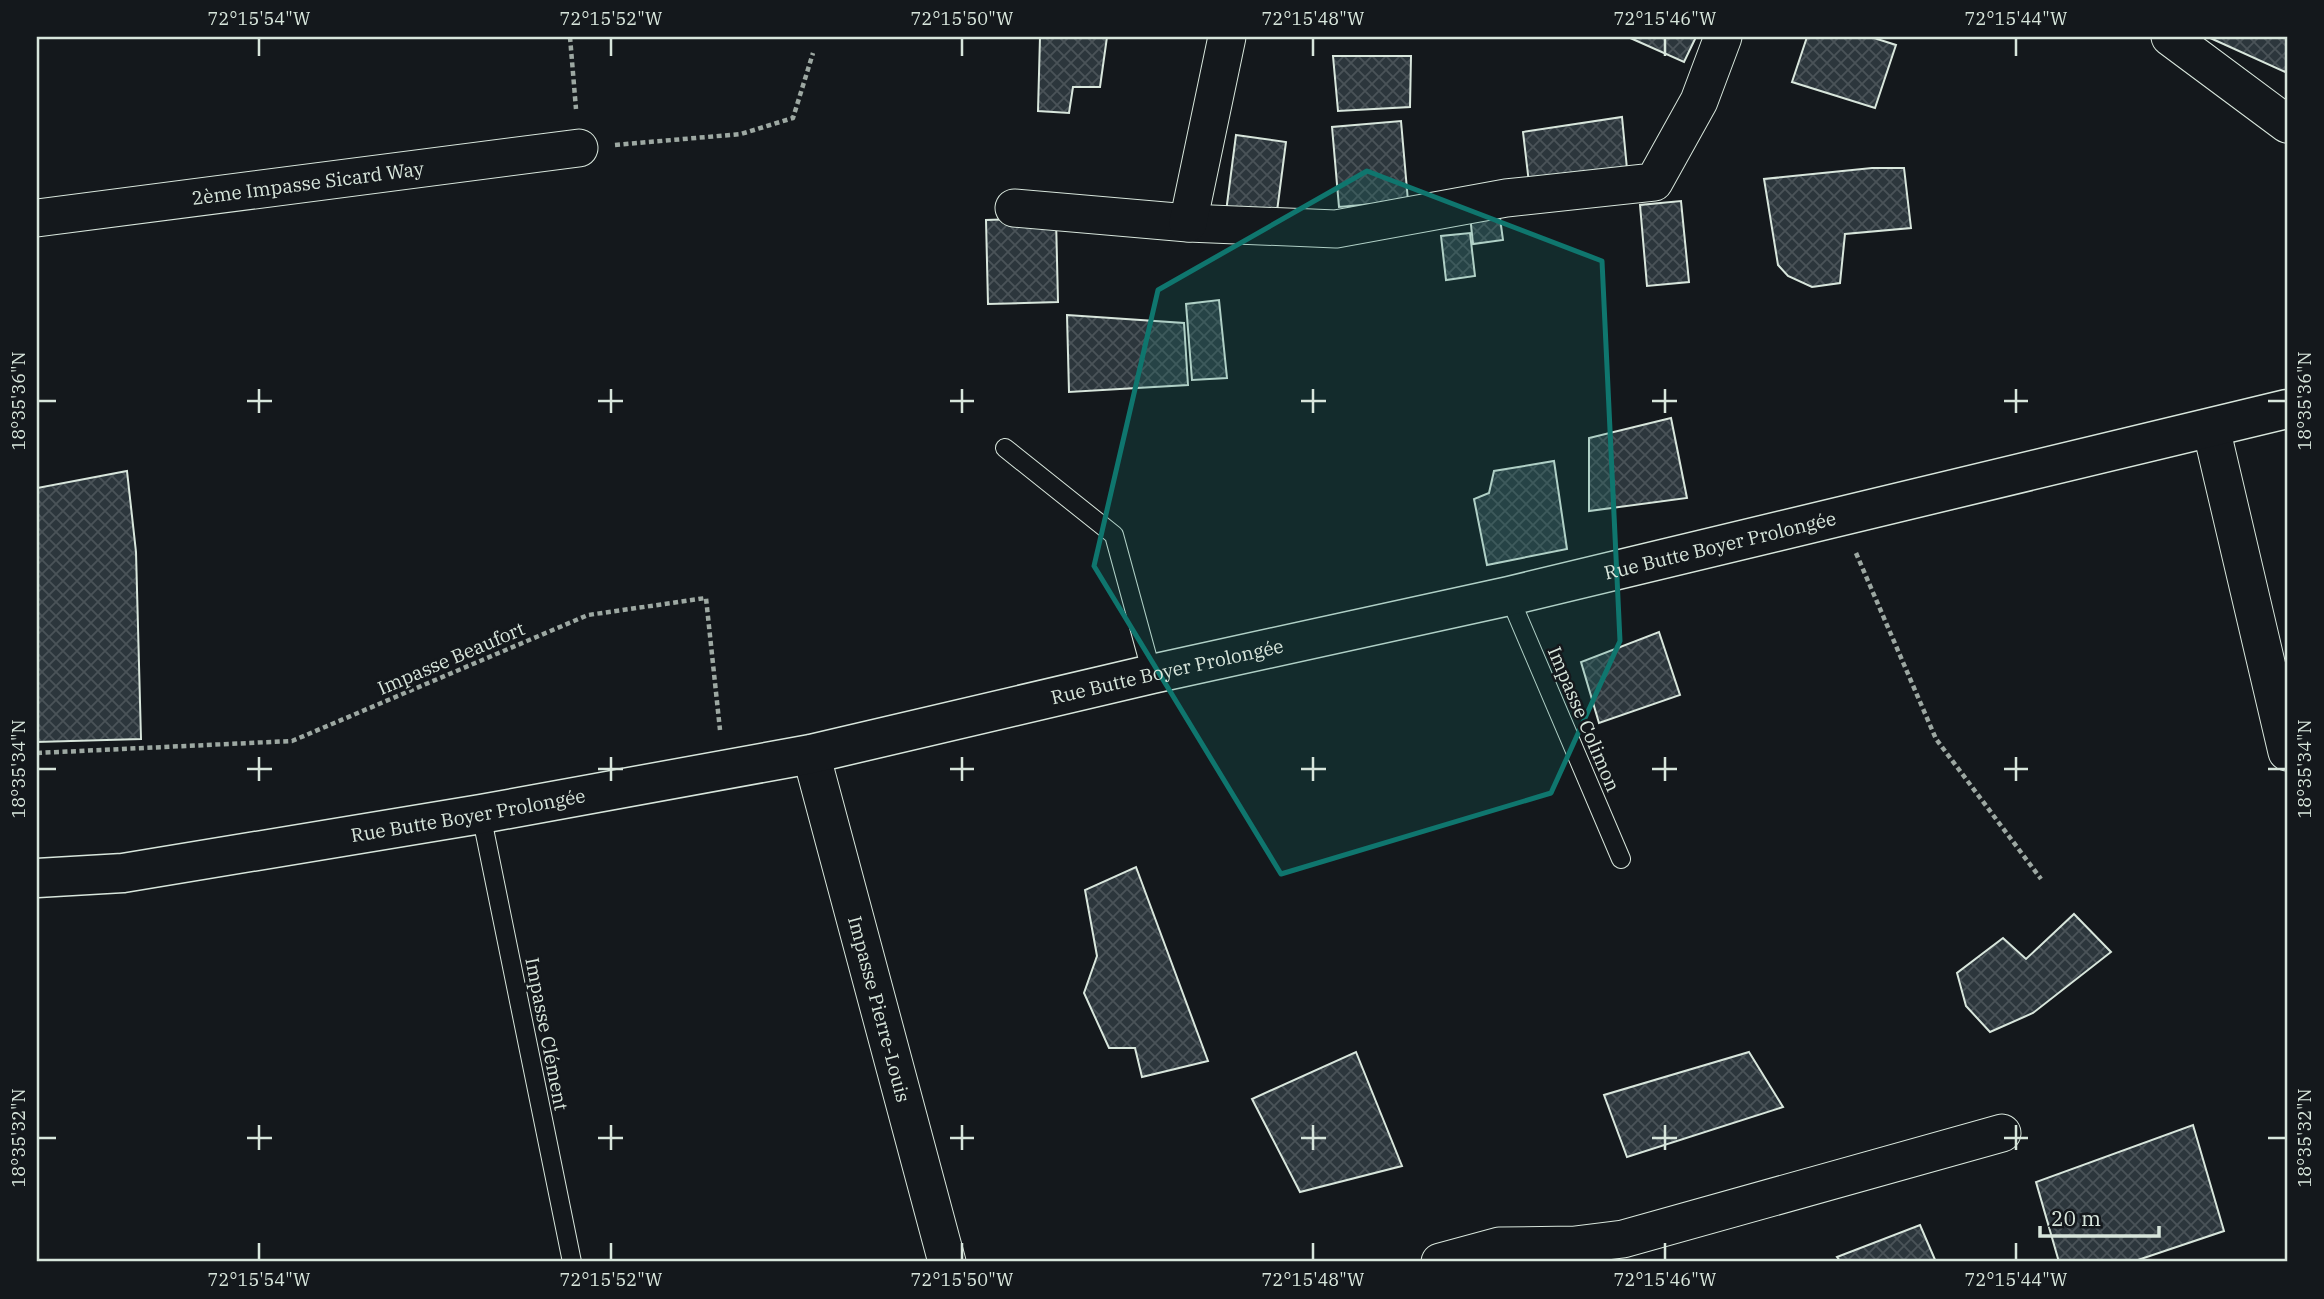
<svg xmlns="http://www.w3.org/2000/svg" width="2324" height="1299" font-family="'IBM Plex Serif',serif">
<defs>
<pattern id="building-cross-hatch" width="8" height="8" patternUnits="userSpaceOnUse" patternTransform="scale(1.75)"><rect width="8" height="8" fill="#2c363c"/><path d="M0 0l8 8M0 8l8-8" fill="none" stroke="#4a5358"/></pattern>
</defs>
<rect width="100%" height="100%" fill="#14181c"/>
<g fill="url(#building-cross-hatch)" stroke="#d8e6dc" stroke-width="2">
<polygon points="1040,37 1107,37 1100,87 1073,87 1069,113 1038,111"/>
<polygon points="1628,37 1696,37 1684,62"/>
<polygon points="1807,37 1871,37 1896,45 1875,108 1792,82"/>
<polygon points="2208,37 2287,37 2287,67 2285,72"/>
<polygon points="1333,56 1411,56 1410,107 1338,111"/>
<polygon points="1622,117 1627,169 1529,183 1523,132"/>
<polygon points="1401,121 1408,201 1339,207 1332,127"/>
<polygon points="1236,135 1286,142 1276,219 1226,212"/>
<polygon points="1872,168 1904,168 1911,228 1845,234 1840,283 1812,287 1788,276 1778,265 1764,179"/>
<polygon points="1681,201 1689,282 1647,286 1640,205"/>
<polygon points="1499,211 1503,240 1473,244 1470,215"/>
<polygon points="1056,218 1058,302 988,304 986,220"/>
<polygon points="1470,233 1475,276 1446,280 1441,236"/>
<polygon points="1219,300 1227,378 1192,380 1186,304"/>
<polygon points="1067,315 1184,323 1188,385 1069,392"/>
<polygon points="1671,418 1687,498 1589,511 1589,438"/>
<polygon points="1554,461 1567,549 1487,565 1474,499 1489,493 1494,471"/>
<polygon points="127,471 136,552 141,739 37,742 37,488"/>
<polygon points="1659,632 1680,695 1599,723 1581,662"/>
<polygon points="1136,867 1208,1061 1142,1077 1135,1048 1109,1048 1084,993 1097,956 1085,890"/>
<polygon points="2074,914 2111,952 2033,1013 1990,1032 1966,1006 1957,973 2003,938 2026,959"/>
<polygon points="1356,1052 1402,1166 1300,1192 1252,1099"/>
<polygon points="1749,1052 1783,1107 1627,1157 1604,1095"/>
<polygon points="2193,1125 2224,1231 2132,1262 2059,1262 2036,1182"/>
<polygon points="1920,1225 1936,1262 1841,1262 1837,1257"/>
</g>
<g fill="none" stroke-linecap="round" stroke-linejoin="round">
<defs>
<g id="lane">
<polyline points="1005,448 1114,535 1152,674"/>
<polyline points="1509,596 1621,859"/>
<polyline points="481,814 572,1262"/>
</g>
<g id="street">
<polyline points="2170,37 2287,124"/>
<polyline points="1014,208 1188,223 1336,229 1506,198 1654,182 1699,101 1723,37"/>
<path id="s1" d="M37,218L579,148"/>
<polyline points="1188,223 1227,37"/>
<polyline points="2211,428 2287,752"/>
<path id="s2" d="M811,754L947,1262"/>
<polyline points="1440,1262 1499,1246 1575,1245 1623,1239 2002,1133"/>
</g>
<g id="secondary">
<path id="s3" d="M37,878L123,873L481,814L811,754L1152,674L1509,596L2287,409"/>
</g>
</defs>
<use href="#lane" stroke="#d8e6dc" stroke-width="20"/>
<use href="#street" stroke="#d8e6dc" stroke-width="39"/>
<use href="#secondary" stroke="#d8e6dc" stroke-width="41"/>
<g stroke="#9da8a2" stroke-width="4.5" stroke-dasharray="5 3.5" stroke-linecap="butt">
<polyline points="570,37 576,109"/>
<polyline points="615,145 741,134 793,118 813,53"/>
<polyline points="1856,553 1936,739 2041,879"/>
<polyline points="37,753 292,741 588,615 706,598 720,730"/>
</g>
<use href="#lane" stroke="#14181c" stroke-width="18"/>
<use href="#street" stroke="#14181c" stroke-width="37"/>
<use href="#secondary" stroke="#14181c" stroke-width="38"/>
</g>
<path fill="#0f766e" fill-opacity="0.2" stroke="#0f766e" stroke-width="5" stroke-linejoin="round" d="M1367,171L1602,261L1620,641L1551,793L1281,874L1094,566L1158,290Z"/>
<path fill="none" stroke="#d8e6dc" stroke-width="2.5" d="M259,38V56M611,38V56M962,38V56M1313,38V56M1665,38V56M2016,38V56M259,389V413M611,389V413M962,389V413M1313,389V413M1665,389V413M2016,389V413M38,401H56M247,401H272M598,401H623M950,401H974M1301,401H1326M1652,401H1677M2004,401H2028M2268,401H2286M259,757V781M611,757V781M962,757V781M1313,757V781M1665,757V781M2016,757V781M38,769H56M247,769H272M598,769H623M950,769H974M1301,769H1326M1652,769H1677M2004,769H2028M2268,769H2286M259,1125V1150M611,1125V1150M962,1125V1150M1313,1125V1150M1665,1125V1150M2016,1125V1150M38,1138H56M247,1138H272M598,1138H623M950,1138H974M1301,1138H1326M1652,1138H1677M2004,1138H2028M2268,1138H2286M259,1243V1260M611,1243V1260M962,1243V1260M1313,1243V1260M1665,1243V1260M2016,1243V1260"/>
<g text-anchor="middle" stroke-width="5" stroke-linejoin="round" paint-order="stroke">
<g font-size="19" fill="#d8e6dc" stroke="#14181c">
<text dy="7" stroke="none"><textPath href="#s1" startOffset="273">2ème Impasse Sicard Way</textPath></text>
<text dy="7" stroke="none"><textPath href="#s3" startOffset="1717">Rue Butte Boyer Prolongée</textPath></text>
<text transform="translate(451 658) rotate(-23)" y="7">Impasse Beaufort</text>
<text dy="7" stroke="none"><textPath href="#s3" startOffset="1150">Rue Butte Boyer Prolongée</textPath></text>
<text transform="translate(1584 719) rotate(67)" y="7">Impasse Colimon</text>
<text dy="7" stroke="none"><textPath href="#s3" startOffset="436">Rue Butte Boyer Prolongée</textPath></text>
<text dy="7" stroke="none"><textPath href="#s2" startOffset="264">Impasse Pierre-Louis</textPath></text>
<text transform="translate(547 1034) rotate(79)" y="7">Impasse Clément</text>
</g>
</g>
<rect width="2324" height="1299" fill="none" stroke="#14181c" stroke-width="77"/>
<path d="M2040 1226v10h119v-10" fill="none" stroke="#d8e6dc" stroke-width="3.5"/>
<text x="2051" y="1226" font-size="21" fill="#d8e6dc" stroke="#14181c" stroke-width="5" paint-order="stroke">20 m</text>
<rect x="38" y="38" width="2248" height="1222" fill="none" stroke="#d8e6dc" stroke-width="2.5"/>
<g font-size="18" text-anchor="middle" fill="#d8e6dc">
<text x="259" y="25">72°15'54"W</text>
<text x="611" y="25">72°15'52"W</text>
<text x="962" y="25">72°15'50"W</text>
<text x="1313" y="25">72°15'48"W</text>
<text x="1665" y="25">72°15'46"W</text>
<text x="2016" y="25">72°15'44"W</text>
<text transform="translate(19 401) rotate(-90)" y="6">18°35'36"N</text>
<text transform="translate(2305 401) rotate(-90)" y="6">18°35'36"N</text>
<text transform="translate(19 769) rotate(-90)" y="6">18°35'34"N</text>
<text transform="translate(2305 769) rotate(-90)" y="6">18°35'34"N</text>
<text transform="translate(19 1138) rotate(-90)" y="6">18°35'32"N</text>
<text transform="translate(2305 1138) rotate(-90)" y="6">18°35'32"N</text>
<text x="259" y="1286">72°15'54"W</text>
<text x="611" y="1286">72°15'52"W</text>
<text x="962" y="1286">72°15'50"W</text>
<text x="1313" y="1286">72°15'48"W</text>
<text x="1665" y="1286">72°15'46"W</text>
<text x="2016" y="1286">72°15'44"W</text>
</g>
</svg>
